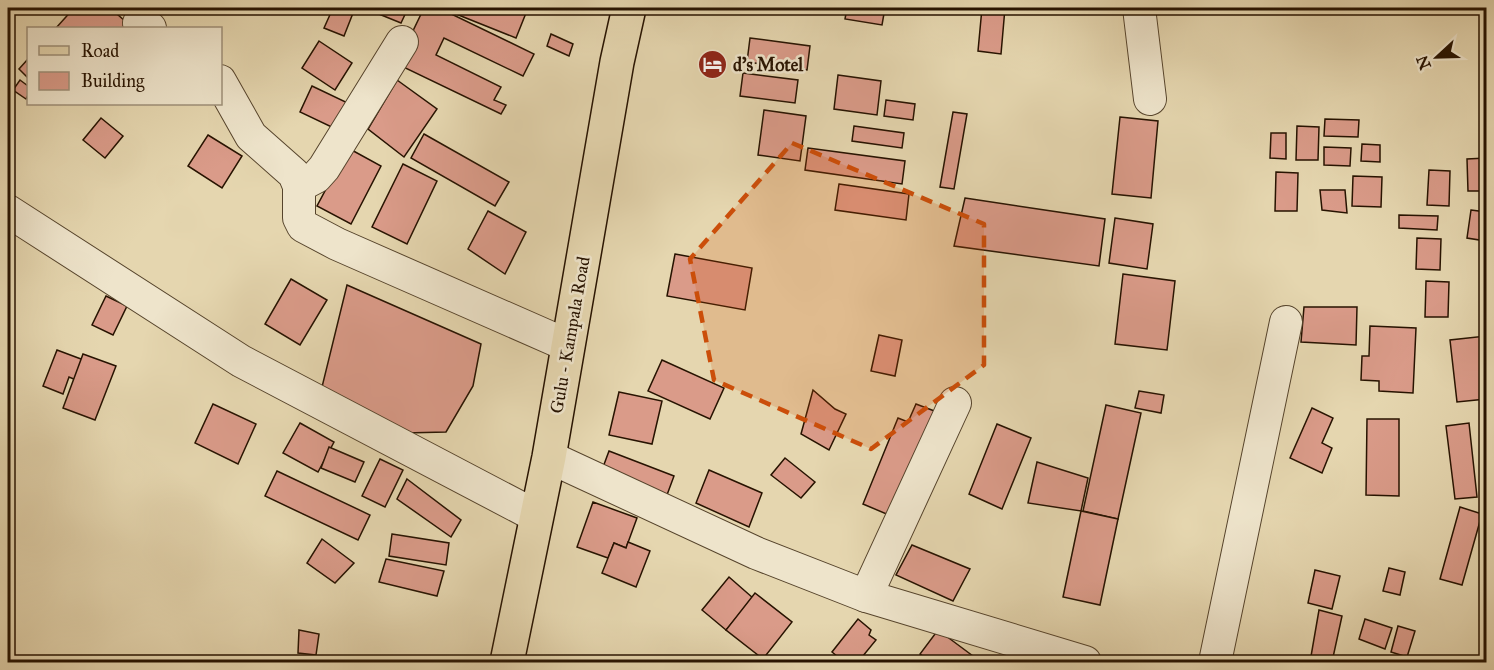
<svg xmlns="http://www.w3.org/2000/svg" width="1494" height="670" font-family="'IM FELL Great Primer',serif">
<rect width="100%" height="100%" fill="#e5d6af"/>
<filter id="stains"><feTurbulence type="fractalNoise" baseFrequency=".00333" numOctaves="4"/><feColorMatrix values="0 0 0 0 .2 0 0 0 0 .09 0 0 0 0 .02 0 0 0 .5 -.17"/></filter>
<radialGradient id="worn" r=".72"><stop offset=".6" stop-color="#630" stop-opacity="0"/><stop offset="1" stop-color="#630" stop-opacity=".3"/></radialGradient>
<g fill="#da9b89" stroke="#271301" stroke-width="1.5">
<polygon points="74,8 110,8 133,28 56,28"/>
<polygon points="311,8 329,8 327,14"/>
<polygon points="333,8 355,8 344,36 324,28"/>
<polygon points="364,8 408,8 401,23"/>
<polygon points="424,8 439,8 534,54 523,76 444,38 436,55 501,87 494,100 506,105 501,114 397,64"/>
<polygon points="441,8 528,8 516,38"/>
<polygon points="847,8 885,8 882,25 845,19"/>
<polygon points="982,8 1005,8 1001,54 978,51"/>
<polygon points="551,34 573,44 569,56 547,46"/>
<polygon points="750,38 810,46 807,70 747,62"/>
<polygon points="319,41 352,63 335,90 302,68"/>
<polygon points="28,59 28,78 19,69"/>
<polygon points="743,73 798,80 795,103 740,96"/>
<polygon points="838,75 881,81 877,115 834,109"/>
<polygon points="20,80 28,86 28,95 26,99 13,90"/>
<polygon points="397,80 437,109 404,157 368,129"/>
<polygon points="312,86 352,105 340,131 300,112"/>
<polygon points="886,100 915,104 913,120 884,116"/>
<polygon points="764,110 806,116 800,161 758,155"/>
<polygon points="953,112 967,114 954,189 940,187"/>
<polygon points="1120,117 1158,121 1151,198 1112,194"/>
<polygon points="101,118 123,136 105,158 83,140"/>
<polygon points="1325,119 1359,120 1358,137 1324,136"/>
<polygon points="854,126 904,133 902,148 852,141"/>
<polygon points="1297,126 1319,127 1318,160 1296,160"/>
<polygon points="1271,133 1286,133 1286,159 1270,158"/>
<polygon points="424,134 509,182 495,206 411,158"/>
<polygon points="208,135 242,156 222,188 188,166"/>
<polygon points="1362,144 1380,145 1380,162 1361,161"/>
<polygon points="1324,147 1351,148 1350,166 1324,165"/>
<polygon points="348,148 381,166 351,224 317,206"/>
<polygon points="808,148 905,161 902,184 805,170"/>
<polygon points="1486,158 1486,191 1468,191 1467,159"/>
<polygon points="403,164 437,181 407,244 372,227"/>
<polygon points="1429,170 1450,171 1449,206 1427,205"/>
<polygon points="1276,172 1298,173 1297,211 1275,211"/>
<polygon points="1353,176 1382,177 1381,207 1352,206"/>
<polygon points="839,184 909,194 906,220 835,210"/>
<polygon points="1320,190 1345,190 1347,213 1322,210"/>
<polygon points="965,198 1105,219 1099,266 954,246"/>
<polygon points="1471,210 1486,212 1486,241 1467,238"/>
<polygon points="488,211 526,232 505,274 468,249"/>
<polygon points="1399,215 1438,216 1437,230 1399,228"/>
<polygon points="1115,218 1153,224 1147,269 1109,263"/>
<polygon points="1417,238 1441,239 1440,270 1416,269"/>
<polygon points="675,254 752,268 745,310 667,296"/>
<polygon points="1123,274 1175,281 1167,350 1115,344"/>
<polygon points="291,279 327,300 300,345 265,324"/>
<polygon points="1426,281 1449,282 1448,317 1425,317"/>
<polygon points="347,285 481,344 473,386 446,432 404,433 321,391"/>
<polygon points="106,296 127,306 113,335 92,325"/>
<polygon points="1304,307 1357,307 1356,345 1301,342"/>
<polygon points="1370,326 1416,328 1413,393 1379,391 1379,381 1361,380 1362,356 1369,356"/>
<polygon points="879,335 902,340 895,376 871,371"/>
<polygon points="1486,336 1486,399 1457,402 1450,340"/>
<polygon points="57,350 89,362 81,382 69,377 63,394 43,386"/>
<polygon points="83,354 116,366 95,420 63,408"/>
<polygon points="662,360 724,388 710,419 648,391"/>
<polygon points="813,390 835,409 846,414 829,450 801,434"/>
<polygon points="1139,391 1164,395 1161,413 1135,408"/>
<polygon points="619,392 662,401 652,444 609,435"/>
<polygon points="213,404 256,424 238,464 195,443"/>
<polygon points="916,404 937,412 896,518 863,504 898,418 908,422"/>
<polygon points="1106,405 1141,413 1118,519 1083,511"/>
<polygon points="1312,408 1333,418 1322,443 1332,448 1322,473 1290,458"/>
<polygon points="1367,419 1399,419 1399,496 1366,495"/>
<polygon points="300,423 334,442 318,472 283,453"/>
<polygon points="1469,423 1477,497 1455,499 1446,426"/>
<polygon points="997,424 1031,438 1002,509 969,494"/>
<polygon points="329,447 364,462 355,482 321,468"/>
<polygon points="609,451 674,476 664,503 599,478"/>
<polygon points="785,458 815,482 801,498 771,475"/>
<polygon points="380,459 403,470 385,507 362,496"/>
<polygon points="1037,462 1088,478 1081,511 1028,503"/>
<polygon points="709,470 762,493 749,527 696,503"/>
<polygon points="277,471 370,515 358,540 265,496"/>
<polygon points="407,479 461,520 451,537 397,499"/>
<polygon points="593,502 637,518 626,548 614,543 608,558 577,547"/>
<polygon points="1460,507 1482,514 1462,585 1440,579"/>
<polygon points="1081,511 1118,519 1100,605 1063,597"/>
<polygon points="392,534 449,543 446,565 389,556"/>
<polygon points="322,539 354,563 335,583 307,563"/>
<polygon points="628,542 650,551 636,587 602,573 614,543 626,548"/>
<polygon points="912,545 970,569 953,601 896,575"/>
<polygon points="386,559 444,571 437,596 379,582"/>
<polygon points="1389,568 1405,572 1400,595 1383,591"/>
<polygon points="1315,570 1340,576 1332,609 1308,603"/>
<polygon points="729,577 753,598 726,630 702,610"/>
<polygon points="755,593 792,622 763,659 726,630"/>
<polygon points="1319,610 1342,616 1332,662 1310,662"/>
<polygon points="858,619 871,630 869,635 876,640 858,662 844,662 832,652"/>
<polygon points="1365,619 1392,628 1385,649 1359,639"/>
<polygon points="1398,626 1415,631 1407,657 1391,652"/>
<polygon points="299,630 319,634 316,655 298,653"/>
<polygon points="938,630 981,662 931,662 920,654"/>
</g>
<g fill="none" stroke-linecap="round" stroke-linejoin="round">
<defs>
<g id="minor">
<polyline points="1139,8 1150,99"/>
<polyline points="139,23 150,28"/>
<polyline points="220,81 251,136 294,174 299,186 299,218 303,226 337,244 567,345"/>
<polyline points="299,186 316,177 324,168 402,42"/>
<polyline points="8,211 241,361 536,516"/>
<polyline points="549,457 756,553 866,596 1085,662"/>
<polyline points="866,596 955,403"/>
<polyline points="1215,662 1286,322"/>
</g>
<polyline id="major" points="507,662 549,457 617,62 629,8"/>
</defs>
<use href="#minor" stroke="#56442c" stroke-width="34"/>
<use href="#major" stroke="#271301" stroke-width="36"/>
<use href="#minor" stroke="#eee4cb" stroke-width="32"/>
<use href="#major" stroke="#e5d6af" stroke-width="33"/>
</g>
<path fill="#cb4e0a" fill-opacity="0.2" stroke="#cb4e0a" stroke-width="4.5" stroke-dasharray="12 8" stroke-linejoin="round" d="M792,143L984,224V365L871,449L714,380L690,259Z"/>
<defs>
<symbol id="hotel-disc" viewBox="-11 -11 22 22"><circle r="9.5" fill="#8f2418" stroke="#eee4cb"/><path d="M-6-4.5h1.5V1H6V5H4.5V3h-9V5H-6ZM-4 0a1.8 1.8 0 1 1 3.6 0ZM.5 0V-2.5h3Q6-2.5 6 0Z" fill="#fff"/></symbol>
</defs>
<g fill-rule="evenodd">
<use href="#hotel-disc" x="696" y="48" width="33" height="33"/>
</g>
<g text-anchor="middle" stroke-width="5" stroke-linejoin="round" paint-order="stroke">
<g font-size="18" font-weight="bold" fill="#271301" stroke="#eee4cb" text-anchor="start">
<text x="733" y="71">d's Motel</text>
</g>
<g font-size="18" fill="#271301" stroke="#eee4cb">
<text transform="translate(570 335) rotate(-80)" y="6">Gulu - Kampala Road</text>
</g>
</g>
<rect width="1494" height="670" fill="none" stroke="#e5d6af" stroke-width="30"/>
<rect x="9" y="9" width="1476" height="652" fill="none" stroke="#271301" stroke-width="3"/>
<rect x="15" y="15" width="1464" height="640" fill="none" stroke="#271301" stroke-width="1.5"/>
<rect x="27" y="27" width="195" height="78" fill="#eee4cb" stroke="#9e907a" stroke-width="1.5"/>
<rect x="39" y="46" width="30" height="9" fill="#e5d6af" stroke="#9e907a" stroke-width="1.5"/>
<text x="81" y="57" font-size="18" fill="#271301">Road</text>
<rect x="39" y="72" width="30" height="18" fill="#da9b89" stroke="#9e907a" stroke-width="1.5"/>
<text x="81" y="87" font-size="18" fill="#271301">Building</text>
<g transform="translate(1437 57) rotate(248)" stroke="#eee4cb" stroke-width="4.5" paint-order="stroke">
<path d="M0-4.5L10 22L0 15L-10 22Z" fill="#271301"/>
<text y="-9" font-size="16" font-weight="bold" text-anchor="middle" fill="#271301">N</text>
</g>
<rect width="100%" height="100%" filter="url(#stains)"/>
<rect width="100%" height="100%" fill="url(#worn)"/>
</svg>
